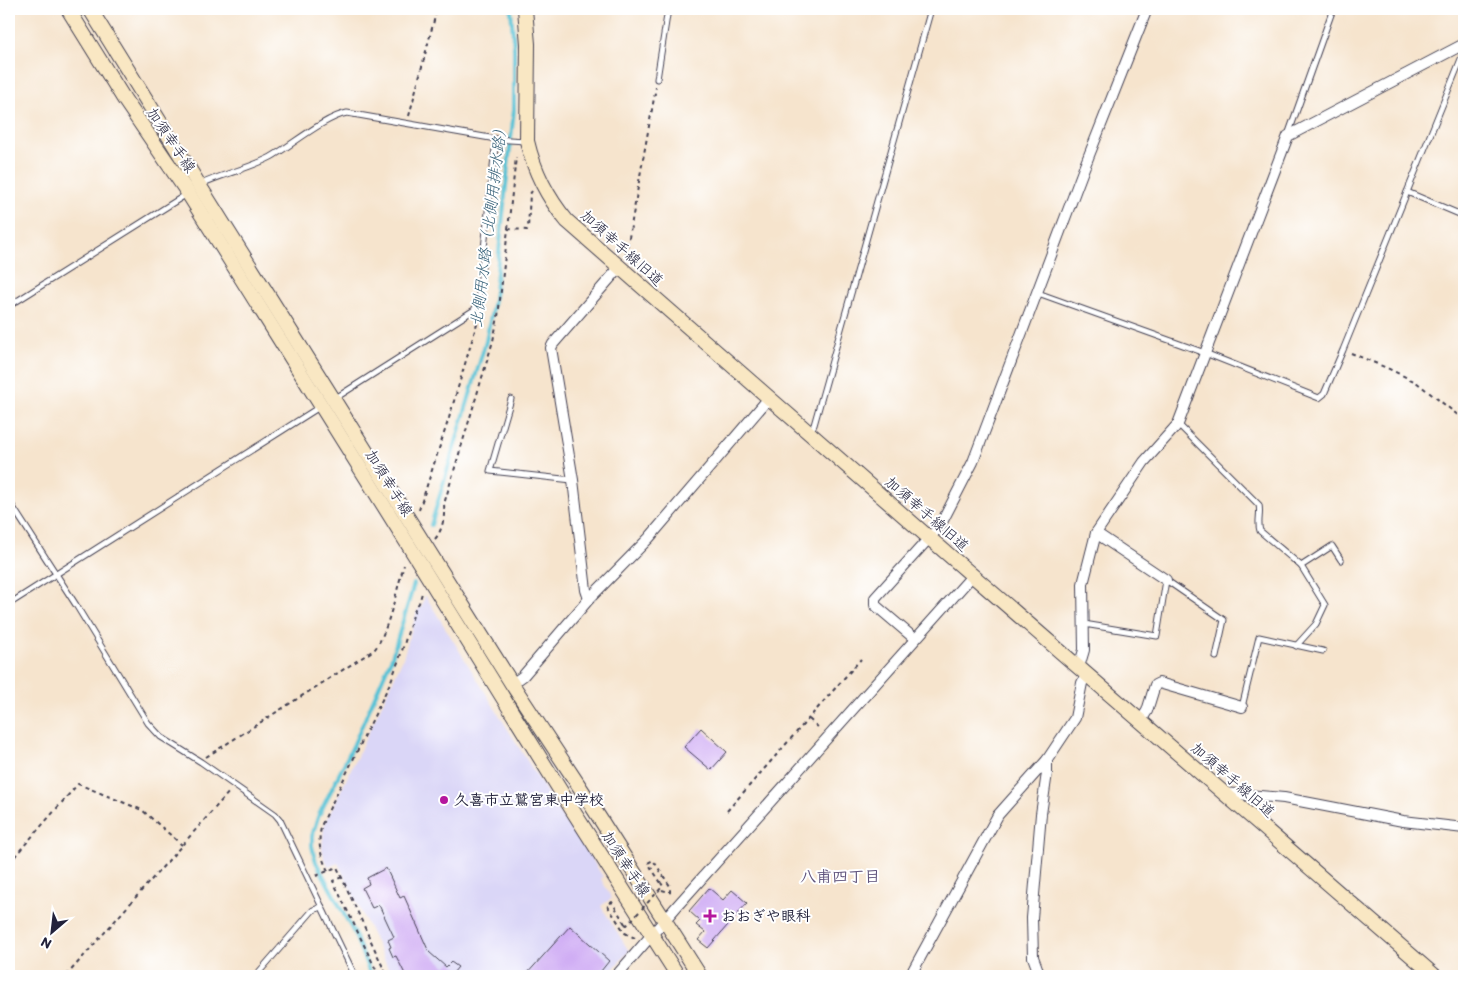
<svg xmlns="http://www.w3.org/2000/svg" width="1473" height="985" font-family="Itim,'Klee One',sans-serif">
<rect width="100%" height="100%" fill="#fff"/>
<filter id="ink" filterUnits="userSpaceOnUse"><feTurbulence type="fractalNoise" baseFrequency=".02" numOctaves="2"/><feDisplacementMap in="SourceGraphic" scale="10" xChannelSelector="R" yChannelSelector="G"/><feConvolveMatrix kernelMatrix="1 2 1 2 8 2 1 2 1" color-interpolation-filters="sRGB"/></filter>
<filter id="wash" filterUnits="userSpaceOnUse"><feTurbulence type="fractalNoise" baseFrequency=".0096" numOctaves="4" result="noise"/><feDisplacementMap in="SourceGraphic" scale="20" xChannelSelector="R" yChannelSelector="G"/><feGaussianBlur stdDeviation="1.12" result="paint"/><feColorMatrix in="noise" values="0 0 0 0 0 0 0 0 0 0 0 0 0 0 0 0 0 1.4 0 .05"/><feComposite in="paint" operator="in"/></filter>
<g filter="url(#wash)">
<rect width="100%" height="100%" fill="#f6e4cd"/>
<polygon fill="#dad6f7" points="425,595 567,825 573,828 603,877 601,879 612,898 601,906 627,948 630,950 607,976 392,976 338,863 329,867 324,858 322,848 324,826 391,685 403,658 417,611 422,606"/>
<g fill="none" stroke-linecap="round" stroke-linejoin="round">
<g stroke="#5ac3d6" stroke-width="4">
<polyline points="431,525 486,341 494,300 514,110 514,49 511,9"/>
<polyline points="371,976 354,933 316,862 312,846 312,836 318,817 353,746 392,657 414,584"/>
</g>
</g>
<g id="blocks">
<g fill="#d0aef4">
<polygon points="701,728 727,752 711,770 684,747"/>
<polygon points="386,868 400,898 404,896 429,952 446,967 451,962 458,967 453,973 456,976 406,976 396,956 393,957 389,948 391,947 388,940 394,937 379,905 372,908 362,888 369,884 367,878"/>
<polygon points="709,888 723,900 732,890 747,903 708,948 698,940 705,932 696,925 700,921 689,911"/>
<polygon points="570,926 609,961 597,976 525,976"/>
</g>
</g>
</g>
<g filter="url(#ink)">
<use href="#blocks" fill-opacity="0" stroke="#423f51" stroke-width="1"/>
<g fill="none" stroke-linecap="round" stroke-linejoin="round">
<defs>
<g id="lane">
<polyline points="657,79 668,9"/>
<polyline points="1288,135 1333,9"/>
<path d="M199,185C222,174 248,169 271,157C292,145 325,117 347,113L496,139L525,141"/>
<polyline points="1407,192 1464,216"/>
<polyline points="1038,293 1205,353 1319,398 1324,394 1343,350 1463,54 1461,46"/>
<polyline points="9,306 187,194"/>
<polyline points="334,399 474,310 478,303 496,139"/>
<polyline points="511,399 490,471 572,480"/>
<path d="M1178,424L1259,505C1261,514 1257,522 1260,531L1301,566L1325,605L1316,624L1296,646"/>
<polyline points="810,431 814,425 931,9"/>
<polyline points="9,501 76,605 148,723 161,737 201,762 275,814 280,820 355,976"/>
<polyline points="1301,566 1332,546 1341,560"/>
<polyline points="9,604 321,406"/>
<polyline points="1084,624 1157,636 1166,580 1224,620 1216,657"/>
<polyline points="1242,707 1259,637 1323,651"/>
<polyline points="259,972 313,910 322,907"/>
</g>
<g id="street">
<polyline points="1096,533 1166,580"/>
<polyline points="589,599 586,590 573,480 551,348 553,344 619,268"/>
<polyline points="915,639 875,605 875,598 940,526 973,462 1084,168 1147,9"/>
<polyline points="1079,667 1084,650 1083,584 1096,533 1144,462 1178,424 1288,136 1464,44"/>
<polyline points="512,684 523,676 589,599 649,538 769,398"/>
<polyline points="1140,722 1147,711 1155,685 1159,683 1242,707"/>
<polyline points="1224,793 1284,798 1403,821 1464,828"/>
<polyline points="616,976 677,906 972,576"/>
<polyline points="910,976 998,815 1047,760 1075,718 1082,683 1087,674"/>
<polyline points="1040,976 1033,957 1032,918 1041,814 1047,773 1047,760"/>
</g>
<g id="secondary">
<polyline points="68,9 124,99 188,193 414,554 573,811 678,976"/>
<polyline points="90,9 199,185 512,684 583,792 700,976"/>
<path d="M525,9L528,44L527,141C534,171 547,197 567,221L935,543L1435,976"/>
</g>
</defs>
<use href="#lane" stroke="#423f51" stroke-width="7"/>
<use href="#street" stroke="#423f51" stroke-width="12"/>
<use href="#secondary" stroke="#423f51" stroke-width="16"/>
<g stroke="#423f51" stroke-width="2" stroke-dasharray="4 4" stroke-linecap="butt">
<polyline points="409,116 437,9"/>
<polyline points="508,229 516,157"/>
<polyline points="626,254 656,87"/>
<polyline points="1351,353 1387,368 1416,382 1464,420"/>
<polyline points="419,510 449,418 478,320 477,317"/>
<path d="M435,539C443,530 445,515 444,504L493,341L498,317L508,229L527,230L528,228L530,194L532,191"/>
<polyline points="809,719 820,729"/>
<path d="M206,757L374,650C387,636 398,585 404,565"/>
<polyline points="727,811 861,659"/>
<polyline points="9,863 78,784 142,810 182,845"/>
<path d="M328,871C320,855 317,842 322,824L391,681L401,654L415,609L419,603L422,593"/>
<polyline points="316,876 337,867 387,976"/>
<polyline points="342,877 333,881 379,976"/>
<polyline points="661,883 648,863 653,860 670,886 670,896"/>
<polyline points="662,890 669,892"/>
<polyline points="625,924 612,902 607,905 625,933 635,938"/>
<polyline points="66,976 230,791"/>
</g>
<use href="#lane" stroke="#fff" stroke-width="5"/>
<use href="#street" stroke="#fff" stroke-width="10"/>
<use href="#secondary" stroke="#f9e7c3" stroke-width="14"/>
<polyline stroke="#423f51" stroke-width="2" stroke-dasharray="4 4" stroke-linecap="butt" points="625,924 627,925 663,886 661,883"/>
</g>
</g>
<g fill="#b5179e" stroke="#fff" stroke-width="2">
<circle cx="444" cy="800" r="5"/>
<path d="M707.5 908.5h5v5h5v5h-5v5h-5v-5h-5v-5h5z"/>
</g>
<g text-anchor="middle" stroke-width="4" stroke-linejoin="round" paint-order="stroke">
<g font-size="15" fill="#22223b" stroke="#fff">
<text transform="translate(171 140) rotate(56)" y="5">加須幸手線</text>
<text transform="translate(622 248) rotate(42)" y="5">加須幸手線旧道</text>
<text transform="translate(389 483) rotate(58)" y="5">加須幸手線</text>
<text transform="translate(927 514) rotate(41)" y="5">加須幸手線旧道</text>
<text transform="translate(1233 780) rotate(41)" y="5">加須幸手線旧道</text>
<text transform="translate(626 864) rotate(57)" y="5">加須幸手線</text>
</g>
<g font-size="15" font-weight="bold" fill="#22223b" stroke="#fff" text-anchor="start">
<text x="454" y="805">久喜市立鷲宮東中学校</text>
<text x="721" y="921">おおぎや眼科</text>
</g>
<g font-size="16" font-style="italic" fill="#386279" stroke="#fff">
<text transform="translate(488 224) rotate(-83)" y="6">北側用水路（北側用排水路）</text>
</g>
<g font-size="16" font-weight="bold" fill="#5f537c" stroke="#fff">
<text x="840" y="882">八甫四丁目</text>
</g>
</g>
<rect width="1473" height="985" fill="none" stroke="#fff" stroke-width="30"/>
<g transform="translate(52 932) rotate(208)" stroke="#ffffff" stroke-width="4" paint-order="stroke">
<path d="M0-4L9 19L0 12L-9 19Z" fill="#22223b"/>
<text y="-8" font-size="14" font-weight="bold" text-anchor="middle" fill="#22223b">N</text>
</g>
</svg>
